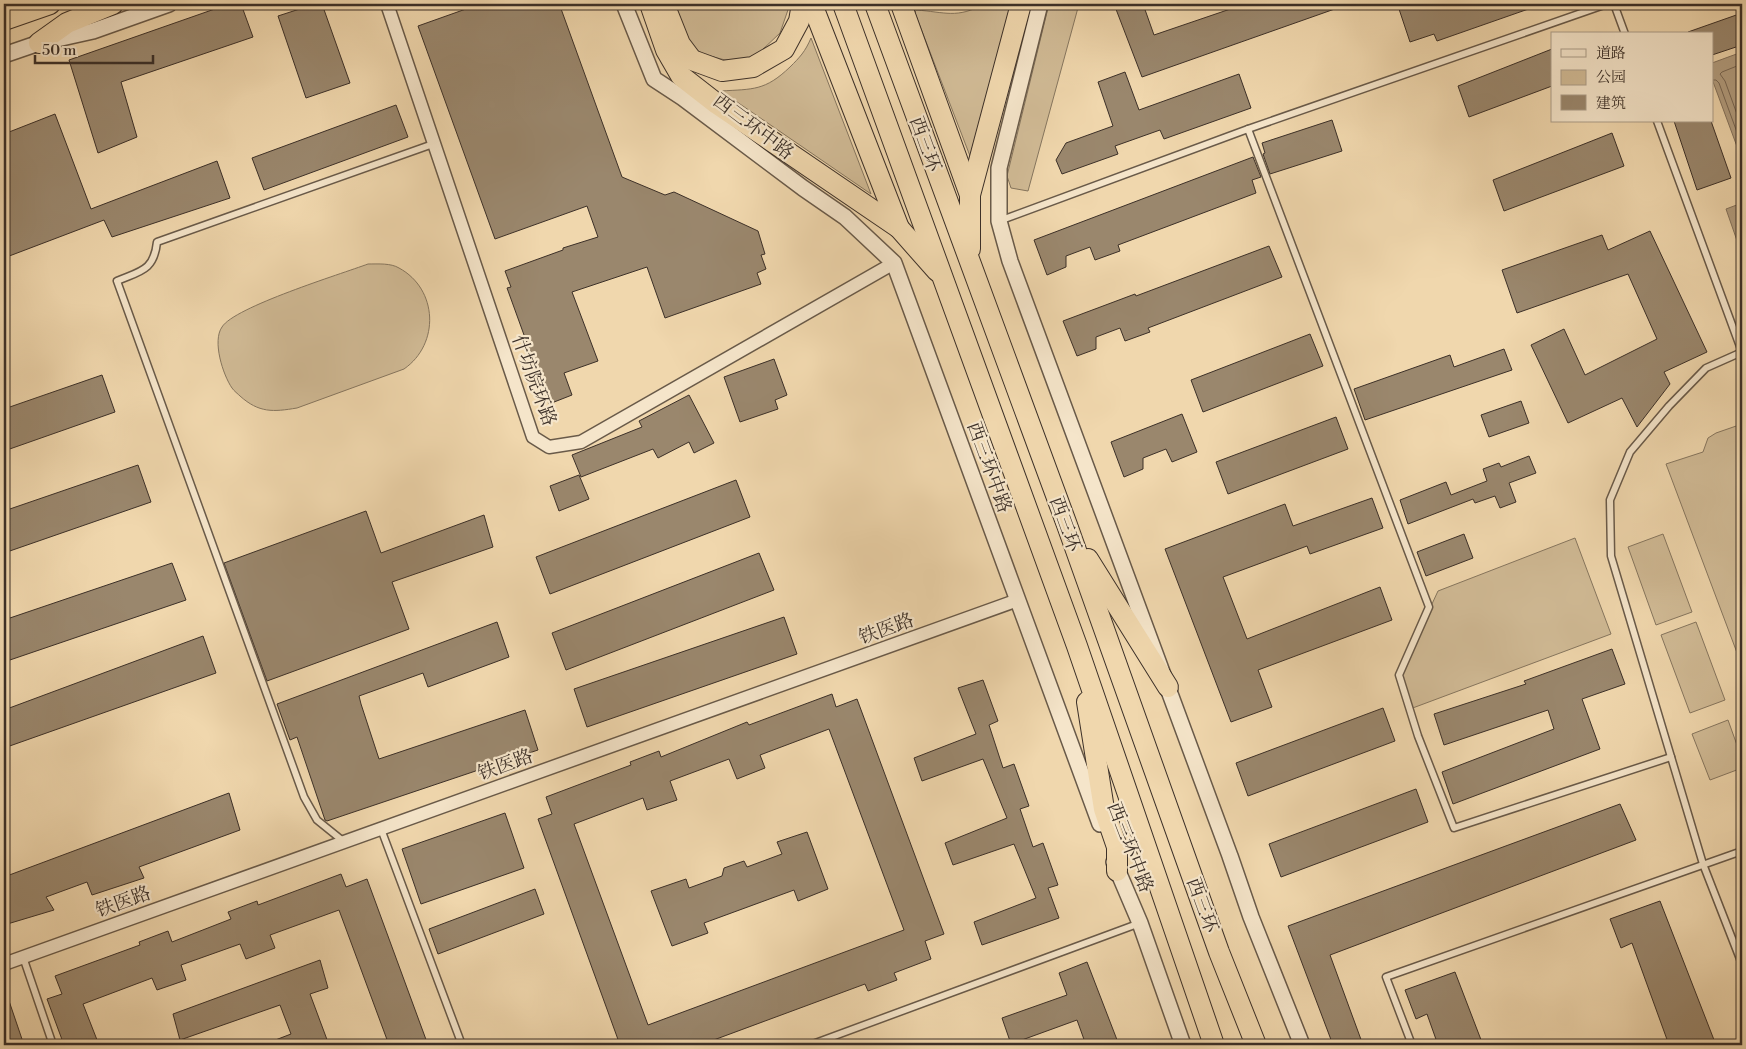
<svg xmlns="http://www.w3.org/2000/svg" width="1746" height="1049" font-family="'Libre Bodoni','Noto Serif SC',serif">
<rect width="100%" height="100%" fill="#f0d7ad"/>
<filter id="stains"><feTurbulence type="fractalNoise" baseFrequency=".004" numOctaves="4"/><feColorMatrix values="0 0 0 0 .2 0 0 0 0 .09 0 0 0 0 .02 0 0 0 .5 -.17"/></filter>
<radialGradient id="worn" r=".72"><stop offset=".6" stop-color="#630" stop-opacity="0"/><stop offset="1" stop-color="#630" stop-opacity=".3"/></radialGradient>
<g fill="#d1bb96" stroke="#86765f">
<polygon points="673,4 790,4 780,33 760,52 744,60 725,60 703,54 687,43"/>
<path d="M984,4H1011L970,156L915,13L916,10C945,12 957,19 984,4Z"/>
<polygon points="1049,4 1079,4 1028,191 1011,188 1007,176"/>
<path d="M811,38L871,194L721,91C753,89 765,91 790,67C800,57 805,52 811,38Z"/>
<path d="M368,264C378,264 391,263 399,268C438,289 440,344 404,369L297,408C273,412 259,413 240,396C238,394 234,391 232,388C223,375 212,341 222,327C234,307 341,274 368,264Z"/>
<polygon points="1742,424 1742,666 1666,464 1703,452 1708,438 1716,433"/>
<polygon points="1663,534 1692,612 1656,625 1628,547"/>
<polygon points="1575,538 1611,634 1410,709 1399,675 1438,591"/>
<polygon points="1696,622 1725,700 1690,713 1661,635"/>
<polygon points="1728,720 1742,759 1742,768 1710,780 1692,734"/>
</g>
<g fill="#b39e80" stroke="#83725d">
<polygon points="1742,52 1742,160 1712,79 1712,63"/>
<polygon points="1742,203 1742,255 1726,209"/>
</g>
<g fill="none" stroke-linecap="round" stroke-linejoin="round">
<g stroke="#786754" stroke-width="1">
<polyline points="1742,64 1722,72 1720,74 1725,81 1742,128"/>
<polyline points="1712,80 1716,80 1719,83 1742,146"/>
</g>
</g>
<g fill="#9a876d" stroke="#3c3028" fill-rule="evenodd">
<polygon points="229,4 241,4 253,37 121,82 137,137 98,153 69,60"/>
<polygon points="315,4 322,4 350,83 306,98 278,16"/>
<polygon points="480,4 555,4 560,6 622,177 665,195 674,192 758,231 765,254 761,255 766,269 757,273 761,284 665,318 647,267 572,292 598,361 564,373 572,395 549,404 507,288 511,287 505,271 563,250 563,248 598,237 587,206 495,239 418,26"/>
<polygon points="1114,4 1143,4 1154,35 1245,4 1346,4 1346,5 1142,77"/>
<polygon points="1415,4 1445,4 1447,9 1462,4 1536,4 1537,6 1437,41 1434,34 1410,42 1399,9"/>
<polygon points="1742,13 1742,45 1712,55 1712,34 1688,34 1688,32"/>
<polygon points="1552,49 1552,86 1469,117 1458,86"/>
<polygon points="1125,72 1139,110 1239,74 1251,108 1164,139 1160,130 1115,146 1118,154 1062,174 1056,160 1066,143 1113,126 1098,82"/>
<polygon points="396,105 408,137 264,190 252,158"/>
<polygon points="55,114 91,209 217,161 230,198 112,237 104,220 4,258 4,134"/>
<polygon points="1332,120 1342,151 1270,174 1263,154 1265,153 1262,143"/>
<polygon points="1674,121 1711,121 1731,178 1697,190"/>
<polygon points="1612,133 1624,166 1504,211 1493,180"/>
<polygon points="1253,157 1261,177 1252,180 1256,193 1118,245 1120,251 1095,260 1090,247 1066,256 1066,267 1047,275 1034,240"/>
<polygon points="1650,231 1707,352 1664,372 1670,384 1637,427 1622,398 1568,423 1531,345 1564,329 1585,375 1657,339 1628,274 1517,313 1502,270 1602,235 1608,250"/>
<polygon points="1269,246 1282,277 1148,328 1150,332 1125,341 1120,328 1096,337 1096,349 1077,356 1063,321 1135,294 1136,296"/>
<polygon points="1310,334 1323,366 1203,412 1191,380"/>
<polygon points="1504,349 1512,370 1365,420 1354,389 1450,355 1454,367"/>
<polygon points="774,359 787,395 775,400 778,409 740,422 724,377"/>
<polygon points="102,375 115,412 4,451 4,409"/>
<polygon points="689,395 714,443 694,453 689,442 658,458 653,449 581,477 572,455 642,427 639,421"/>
<polygon points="1521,401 1529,423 1489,437 1481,415"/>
<polygon points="1182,414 1197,452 1172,462 1166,449 1143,458 1143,469 1124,477 1111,442"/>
<polygon points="1336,417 1348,449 1228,494 1216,462"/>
<polygon points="1529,456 1536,473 1509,483 1516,502 1500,508 1495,496 1475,503 1473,499 1408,524 1400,500 1446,482 1451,495 1487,481 1483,469 1499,463 1501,467"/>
<polygon points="138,465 151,502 4,553 4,511"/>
<polygon points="579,475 589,499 559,511 550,486"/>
<polygon points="736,480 750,517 550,594 536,557"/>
<polygon points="1372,498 1383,528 1310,554 1307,546 1223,577 1247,639 1380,587 1392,620 1258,670 1272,707 1231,722 1165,549 1285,504 1293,526"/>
<polygon points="366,511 381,553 484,515 493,547 392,582 409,629 267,681 224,563"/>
<polygon points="1464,534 1473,558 1426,576 1417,552"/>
<polygon points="759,553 774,590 566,670 552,633"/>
<polygon points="172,563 186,600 4,662 4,620"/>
<polygon points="784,617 797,654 587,727 574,689"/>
<polygon points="497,622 509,657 428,687 423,673 359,696 361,704 379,759 525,710 538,750 327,821 325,820 297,737 290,740 277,704"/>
<polygon points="203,636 216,673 4,748 4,710"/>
<polygon points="1612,649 1625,684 1582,699 1600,749 1453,804 1442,772 1554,729 1548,710 1444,745 1434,714 1526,684 1524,681"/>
<polygon points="983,680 998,721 989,725 1003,768 1014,764 1029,806 1020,809 1033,847 1043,843 1058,885 1048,888 1059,918 982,945 974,922 1036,898 1014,844 953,865 945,843 1007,818 983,759 922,781 914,758 976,734 958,688"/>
<path d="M832,694L836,707L857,699L944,934L925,941L931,959L894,973L897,980L868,991L865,984L711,1041L712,1045H620L538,819L552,814L546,797L631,765L630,762L659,751L661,757L747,722L749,725ZM829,729L904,930L648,1025L574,824L643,798L647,810L677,800L670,781L729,759L737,779L765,768L760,755Z"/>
<polygon points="1383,708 1395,741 1248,796 1236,763"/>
<polygon points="1416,789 1428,822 1281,877 1269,844"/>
<polygon points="229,793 240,830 139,867 144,878 92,895 87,882 46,897 54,910 4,925 4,877"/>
<polygon points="1620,804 1636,840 1330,955 1363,1045 1333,1045 1288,926"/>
<polygon points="505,813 524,868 421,904 402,849"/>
<polygon points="807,832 828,889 798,901 794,890 704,923 708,933 672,946 651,891 686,879 689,888 722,876 724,868 744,861 747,867 782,854 777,842"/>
<polygon points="341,874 346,887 367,879 428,1045 389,1045 339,910 270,935 275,948 246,959 240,944 181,965 186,980 157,990 152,978 83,1004 99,1045 64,1045 47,999 62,994 55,976 140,945 139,942 168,931 172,942 231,919 228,912 257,901 258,905"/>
<polygon points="535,889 544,914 438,954 429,929"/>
<polygon points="1660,901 1716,1045 1669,1045 1632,943 1621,948 1610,919"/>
<polygon points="320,960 328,988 310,994 329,1045 266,1045 265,1044 291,1034 280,1005 180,1040 173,1014"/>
<polygon points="1087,962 1119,1045 1086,1045 1077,1020 1011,1044 1002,1018 1067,995 1059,973"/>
<polygon points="1455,972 1483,1045 1438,1045 1427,1014 1416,1019 1405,990"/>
<polygon points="4,992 6,992 24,1045 4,1045"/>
</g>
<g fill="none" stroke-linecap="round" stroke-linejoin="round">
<defs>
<g id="service">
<polyline points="1614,4 1625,34"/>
<polyline points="1657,121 1742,352"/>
<polyline points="1248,129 1429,607 1399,675 1418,736 1454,828 1671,757"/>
<polyline points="999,221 1248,129 1607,4"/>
<polyline points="1742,352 1706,368 1669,406 1630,452 1610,500 1611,556 1703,864 1742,964"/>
<polyline points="381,829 462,1045"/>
<path d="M343,841L317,820L304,797L117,281C140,271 154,271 157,242L433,144"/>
<polyline points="23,957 53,1045"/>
<polyline points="810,1045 1140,923"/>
<polyline points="1412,1045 1386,977 1742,851"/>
</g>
<g id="minor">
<polyline points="387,4 533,437 549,447 581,442 894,263"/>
<polyline points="4,964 1018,600"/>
</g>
<g id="tertiary">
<polyline points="624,4 654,79 683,98 803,188 845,217 894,263 1100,824"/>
<polyline points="1040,4 999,168 999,221 1010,261 1230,856 1251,917 1302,1045"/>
<polyline points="4,55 39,43 93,31 169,4"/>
<polyline points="1114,862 1140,923 1183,1045"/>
</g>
<g id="trunk">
<polyline points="650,4 666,50 681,76 717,104 899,228 937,271"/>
<polyline points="664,4 680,44 692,60 722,71 753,67 784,49 799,21 802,4"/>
<polyline points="812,4 899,228"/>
<polyline points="843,4 1077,646 1214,1045"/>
<polyline points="875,4 1067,525 1219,952 1256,1045"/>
<polyline points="901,4 970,195"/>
<polyline points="4,20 50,4"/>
<polyline points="39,43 67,23 113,4"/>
<polyline points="970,249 970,195 1021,4"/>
<polyline points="1088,559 1168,687"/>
<polyline points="1087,702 1104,809 1117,847 1117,871"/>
</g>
</defs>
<use href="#service" stroke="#695a49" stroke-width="9"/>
<use href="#minor" stroke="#695a49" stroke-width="15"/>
<use href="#tertiary" stroke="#695a49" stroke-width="18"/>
<use href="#trunk" stroke="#3c3028" stroke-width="22"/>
<use href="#service" stroke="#f5e5ca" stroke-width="6"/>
<use href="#minor" stroke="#f5e5ca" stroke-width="12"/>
<use href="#tertiary" stroke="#f5e5ca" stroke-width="15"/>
<use href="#trunk" stroke="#f0d7ad" stroke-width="20"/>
</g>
<g text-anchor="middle" stroke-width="4.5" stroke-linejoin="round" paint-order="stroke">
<g font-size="19" fill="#3c3028" stroke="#f5e5ca">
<text transform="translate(754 126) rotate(37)" y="7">西三环中路</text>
<text transform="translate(926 144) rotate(70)" y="7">西三环</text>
<text transform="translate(535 380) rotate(70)" y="7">什坊院环路</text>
<text transform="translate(990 467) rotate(70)" y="7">西三环中路</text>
<text transform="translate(1066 524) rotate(70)" y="7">西三环</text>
<text transform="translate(886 628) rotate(-20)" y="7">铁医路</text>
<text transform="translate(505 764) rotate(-20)" y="7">铁医路</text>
<text transform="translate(1131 847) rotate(69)" y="7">西三环中路</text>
<text transform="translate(123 901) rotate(-20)" y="7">铁医路</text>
<text transform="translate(1203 905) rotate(70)" y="7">西三环</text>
</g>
</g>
<rect width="1746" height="1049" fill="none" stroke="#f0d7ad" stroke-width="20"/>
<rect x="5" y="5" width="1736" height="1039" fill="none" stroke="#3c3028" stroke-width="2.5"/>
<rect x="10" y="10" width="1726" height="1029" fill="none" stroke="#3c3028"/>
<rect x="1551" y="32" width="162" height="90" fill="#f5e5ca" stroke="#ab9d89"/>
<rect x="1561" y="49" width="25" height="8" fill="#f5e5ca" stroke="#ab9d89"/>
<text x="1596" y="58" font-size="15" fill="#3c3028">道路</text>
<rect x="1561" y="70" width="25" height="15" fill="#d1bb96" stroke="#ab9d89"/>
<text x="1596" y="82" font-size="15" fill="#3c3028">公园</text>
<rect x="1561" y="95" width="25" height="15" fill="#9a876d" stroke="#ab9d89"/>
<text x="1596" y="108" font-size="15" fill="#3c3028">建筑</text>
<path d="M35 55v8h118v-8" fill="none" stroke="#3c3028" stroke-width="2.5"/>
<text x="42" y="55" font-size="15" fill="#3c3028" stroke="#f5e5ca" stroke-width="4" paint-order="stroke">50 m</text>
<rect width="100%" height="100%" filter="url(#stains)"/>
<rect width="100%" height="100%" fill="url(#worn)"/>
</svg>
